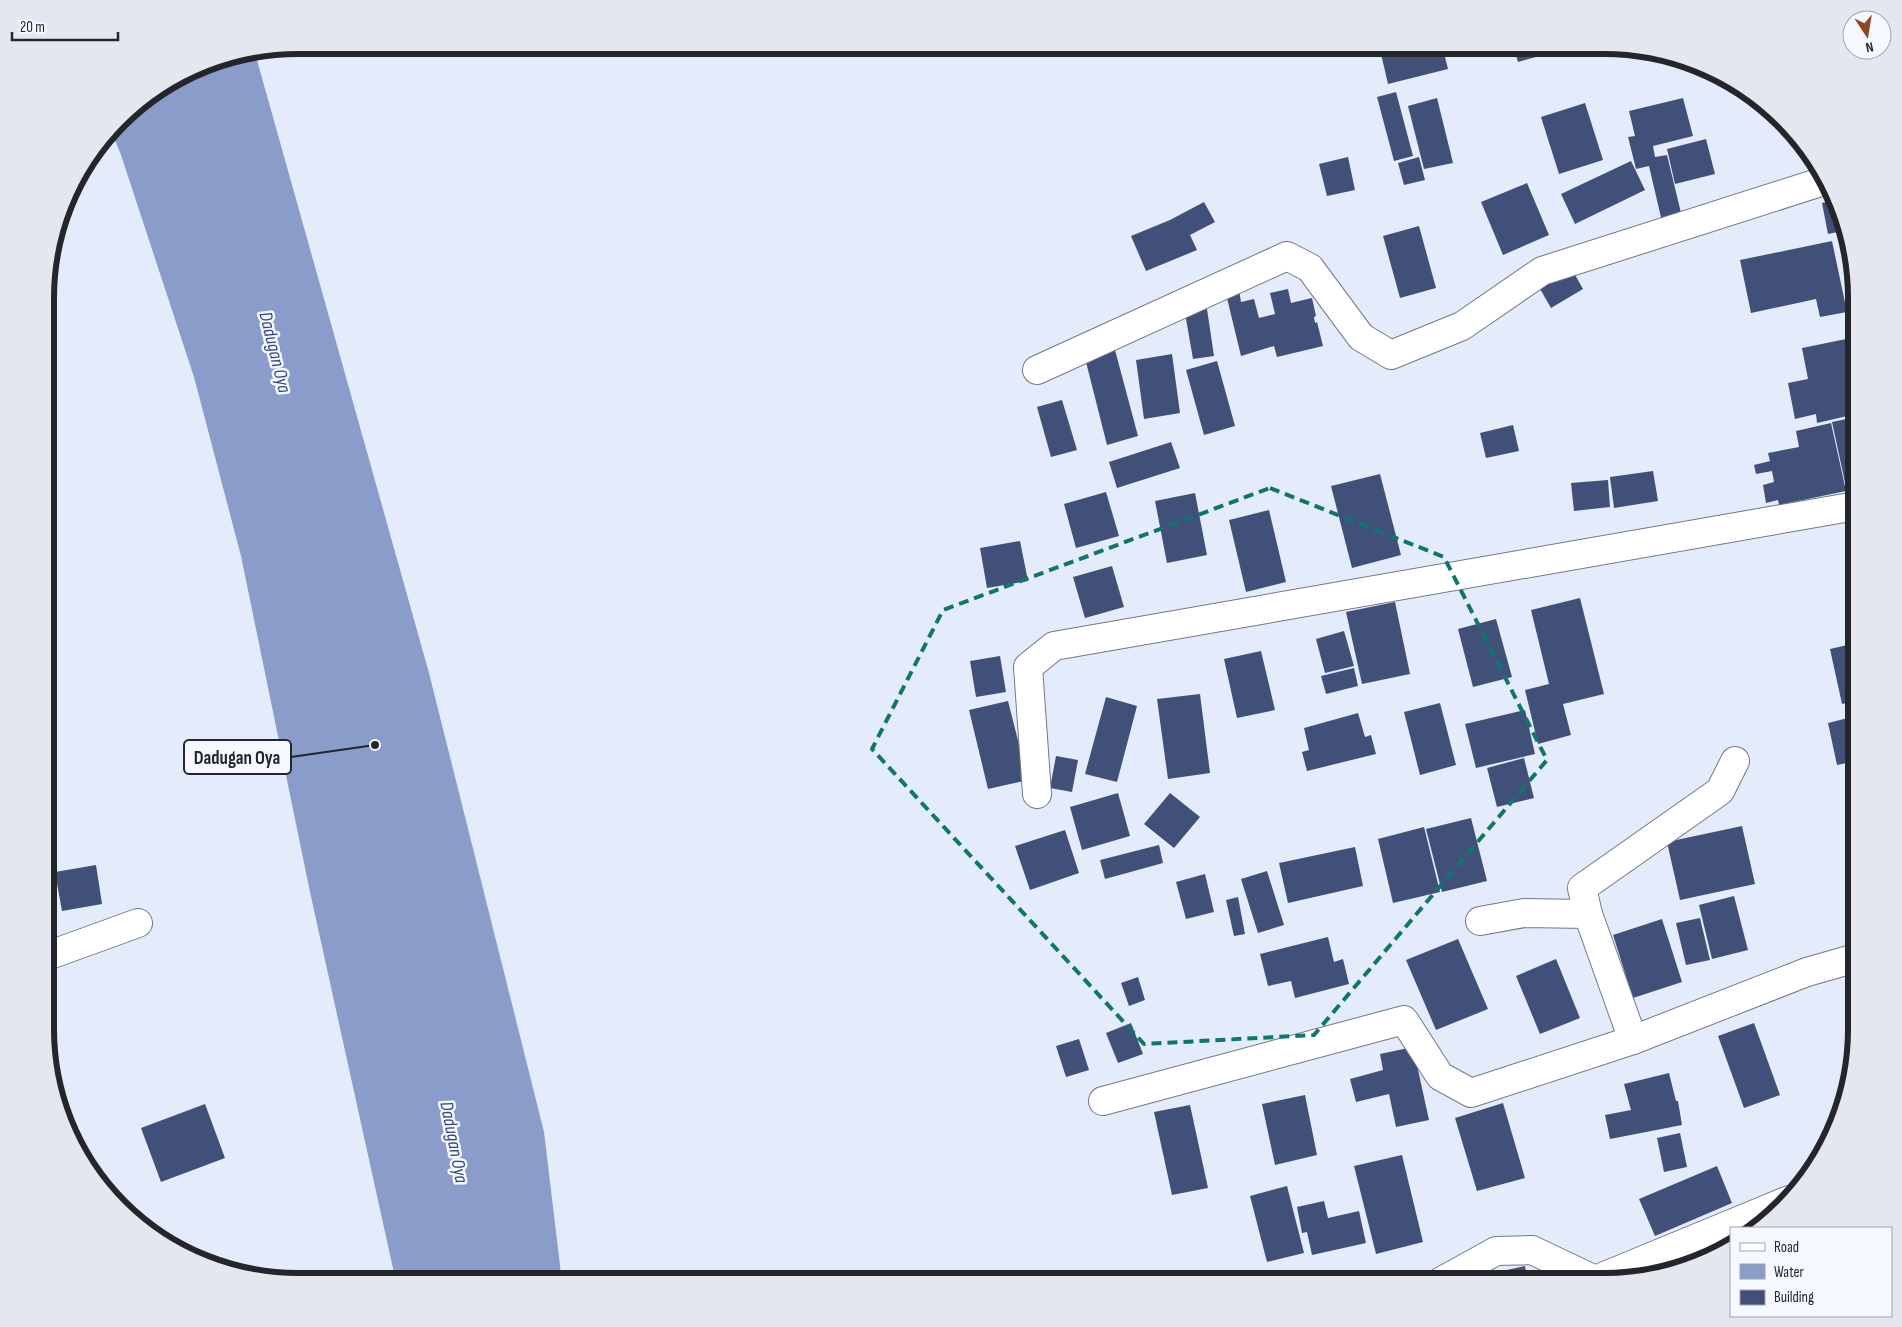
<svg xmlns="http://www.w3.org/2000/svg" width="1902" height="1327" font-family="'Sofia Sans Condensed',sans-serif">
<rect width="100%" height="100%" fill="#e4ebfb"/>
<polygon fill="#8a9cc9" points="255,53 429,673 544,1132 562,1282 396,1282 310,892 241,556 194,377 121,155 112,133 131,108 201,64"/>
<g fill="#415078">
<polygon points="1379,45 1442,45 1448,69 1388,84"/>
<polygon points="1513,45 1560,46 1562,50 1518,62"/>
<polygon points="1396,92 1413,156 1394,161 1377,97"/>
<polygon points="1437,98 1453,163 1424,169 1408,106"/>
<polygon points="1683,98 1693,136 1653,146 1655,157 1667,155 1683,221 1663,226 1649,166 1636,169 1628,137 1635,136 1629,111"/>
<polygon points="1585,103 1603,160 1559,174 1541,117"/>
<polygon points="1706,139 1715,174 1675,184 1667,149"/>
<polygon points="1348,157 1355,190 1327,196 1319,164"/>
<polygon points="1419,157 1425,180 1404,185 1398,163"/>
<polygon points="1631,161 1645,190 1575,224 1561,194"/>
<polygon points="1527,183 1549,235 1503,255 1481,202"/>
<polygon points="1835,200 1843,231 1828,234 1822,203"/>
<polygon points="1204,202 1215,222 1190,235 1197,250 1146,271 1131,236 1170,220"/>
<polygon points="1419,226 1436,288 1400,298 1383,236"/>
<polygon points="1832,241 1847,312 1820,317 1816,299 1751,313 1740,260"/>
<polygon points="1569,264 1583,289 1551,308 1536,282"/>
<polygon points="1288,289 1291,303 1312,298 1316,316 1314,317 1315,323 1317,322 1323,346 1277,357 1274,346 1241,356 1226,294 1239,290 1241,302 1254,299 1259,318 1275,314 1270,293"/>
<polygon points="1207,309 1214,356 1193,359 1185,313"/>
<polygon points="1856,337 1856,414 1817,423 1816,414 1795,419 1788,383 1808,379 1802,348"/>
<polygon points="1115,350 1138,436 1107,445 1085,358"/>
<polygon points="1172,354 1180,413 1144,419 1136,360"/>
<polygon points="1217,361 1235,426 1204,435 1186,370"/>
<polygon points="1062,400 1077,450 1051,457 1037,407"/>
<polygon points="1856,417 1856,490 1847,492 1832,422"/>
<polygon points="1831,423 1846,491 1779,505 1778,500 1766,503 1763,485 1774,482 1772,471 1756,474 1754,465 1770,461 1768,453 1799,447 1796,431"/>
<polygon points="1513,425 1519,451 1486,458 1480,433"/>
<polygon points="1171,442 1180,468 1117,488 1109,462"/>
<polygon points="1653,471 1658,501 1614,508 1610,477"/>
<polygon points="1380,474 1401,555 1352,568 1331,486"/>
<polygon points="1608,480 1610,507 1574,511 1571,483"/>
<polygon points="1106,492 1119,536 1076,548 1064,504"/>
<polygon points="1195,493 1207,555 1167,563 1155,501"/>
<polygon points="1269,510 1286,582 1246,592 1229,520"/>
<polygon points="1020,541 1028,581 987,588 980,548"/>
<polygon points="1112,566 1124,607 1085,618 1073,577"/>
<polygon points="1580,598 1604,694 1563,704 1571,735 1538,744 1525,690 1549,684 1531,610"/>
<polygon points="1395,602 1410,674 1362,684 1346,612"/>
<polygon points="1496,619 1512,677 1473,687 1458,629"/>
<polygon points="1344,631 1354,666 1325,673 1316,639"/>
<polygon points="1856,643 1856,701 1842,704 1830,649"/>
<polygon points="1261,651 1275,710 1237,718 1224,659"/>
<polygon points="1000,656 1006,692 976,697 970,661"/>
<polygon points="1354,668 1358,686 1326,694 1321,676"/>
<polygon points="1200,694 1210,773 1168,779 1157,699"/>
<polygon points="1106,697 1137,706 1117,782 1085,774"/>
<polygon points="1008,701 1028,780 988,789 969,710"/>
<polygon points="1440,703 1456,765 1420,775 1404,712"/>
<polygon points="1525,710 1535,754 1476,768 1465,724"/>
<polygon points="1358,713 1365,737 1371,735 1376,754 1307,771 1302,752 1309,750 1304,728"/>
<polygon points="1856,716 1856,761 1837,765 1828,723"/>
<polygon points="1056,756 1078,760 1072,792 1050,788"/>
<polygon points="1524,758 1534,798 1497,807 1487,768"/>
<polygon points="1118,793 1130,836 1082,850 1070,807"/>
<polygon points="1170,793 1200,817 1174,848 1144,824"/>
<polygon points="1471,818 1487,881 1442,892 1426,829"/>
<polygon points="1742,826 1755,884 1680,900 1667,842"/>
<polygon points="1424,827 1440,892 1393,903 1378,839"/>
<polygon points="1065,830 1079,873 1030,890 1015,846"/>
<polygon points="1159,845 1163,863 1105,879 1100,860"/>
<polygon points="1355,847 1363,886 1288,903 1279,863"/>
<polygon points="96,865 102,904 62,911 55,872"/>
<polygon points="1267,871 1284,925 1258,933 1241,879"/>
<polygon points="1205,874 1214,912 1186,919 1176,882"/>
<polygon points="1734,896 1748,950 1712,959 1699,905"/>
<polygon points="1238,897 1245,934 1234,936 1226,900"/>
<polygon points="1700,918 1710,960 1686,965 1676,923"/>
<polygon points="1662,919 1682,982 1633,998 1613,935"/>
<polygon points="1328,937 1334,962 1343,959 1349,984 1295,998 1291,981 1268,986 1260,954"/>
<polygon points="1458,939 1488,1009 1436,1030 1406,960"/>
<polygon points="1556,959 1580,1018 1540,1034 1516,976"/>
<polygon points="1138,977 1145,1000 1129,1006 1121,983"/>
<polygon points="1131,1023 1143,1054 1118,1063 1106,1033"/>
<polygon points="1754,1023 1780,1095 1744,1108 1718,1036"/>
<polygon points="1079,1039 1089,1070 1066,1077 1056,1046"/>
<polygon points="1413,1047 1429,1120 1396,1127 1389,1094 1356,1102 1350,1079 1383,1070 1380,1054"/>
<polygon points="1669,1073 1676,1101 1678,1101 1682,1125 1610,1139 1605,1115 1631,1110 1624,1084"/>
<polygon points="1305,1095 1317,1155 1275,1165 1262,1104"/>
<polygon points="1503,1103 1525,1178 1477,1191 1455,1118"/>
<polygon points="205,1104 225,1158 161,1182 141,1128"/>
<polygon points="1190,1105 1208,1188 1172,1195 1154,1112"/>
<polygon points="1680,1133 1687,1167 1664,1172 1657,1138"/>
<polygon points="1402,1155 1423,1242 1376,1254 1354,1166"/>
<polygon points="1717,1166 1732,1203 1655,1236 1639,1199"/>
<polygon points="1287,1186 1304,1253 1267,1262 1250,1196"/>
<polygon points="1324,1201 1328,1218 1359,1211 1366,1243 1312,1255 1307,1232 1302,1233 1297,1207"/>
<polygon points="1731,1233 1731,1246 1716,1256 1669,1273 1619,1280"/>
<polygon points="1525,1266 1528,1282 1486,1282 1484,1275"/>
</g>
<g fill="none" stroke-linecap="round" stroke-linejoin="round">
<defs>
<g id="street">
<polyline points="1037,370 1287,256 1310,268 1361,337 1391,355 1462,326 1542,271 1827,180"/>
<polyline points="1037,794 1028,667 1054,646 1856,506"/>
<polyline points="1480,921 1524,913 1588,914"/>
<polyline points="47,956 138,923"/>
<polyline points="1633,1040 1588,914 1582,888 1720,791 1735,761"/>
<polyline points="1103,1101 1404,1020 1440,1076 1471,1093 1633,1040 1807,972 1856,958"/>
<polyline points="1440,1282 1496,1251 1532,1250 1595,1280 1789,1200"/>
</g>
</defs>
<use href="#street" stroke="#727887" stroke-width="30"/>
<use href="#street" stroke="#fff" stroke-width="28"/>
</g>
<path fill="none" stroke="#0f766e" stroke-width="4" stroke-dasharray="10 6" stroke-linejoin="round" d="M1270,488L1444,557L1547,760L1314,1035L1144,1044L872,749L943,610Z"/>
<g text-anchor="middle" stroke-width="5" stroke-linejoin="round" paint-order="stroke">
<g font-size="19" font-style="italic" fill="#31457e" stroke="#f5f8ff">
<text transform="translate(276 352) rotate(76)" y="7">Dadugan Oya</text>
<text transform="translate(455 1142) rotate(79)" y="7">Dadugan Oya</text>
</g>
</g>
<path d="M0 0H1902V1327H0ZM298 54H1604A244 244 0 0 1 1848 298V1029A244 244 0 0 1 1604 1273H298A244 244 0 0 1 54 1029V298A244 244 0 0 1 298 54Z" fill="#e4e7ee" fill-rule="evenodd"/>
<path fill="none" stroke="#24262c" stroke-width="6" d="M298 54H1604A244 244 0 0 1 1848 298V1029A244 244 0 0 1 1604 1273H298A244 244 0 0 1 54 1029V298A244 244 0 0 1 298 54Z"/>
<path fill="none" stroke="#24262c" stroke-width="2" d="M375 745L291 757"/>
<circle fill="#24262c" stroke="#f5f8ff" stroke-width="2" cx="375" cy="745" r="5"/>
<rect fill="#f5f8ff" stroke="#24262c" stroke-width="2" x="184" y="740" width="107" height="34" rx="5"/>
<g font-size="19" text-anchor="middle" font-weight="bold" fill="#24262c">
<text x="237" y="764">Dadugan Oya</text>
</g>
<rect x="1730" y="1227" width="162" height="90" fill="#f5f8ff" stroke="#a1a4ab"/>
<rect x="1740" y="1243" width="25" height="8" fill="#ffffff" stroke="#a1a4ab"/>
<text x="1774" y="1252" font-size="15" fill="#24262c">Road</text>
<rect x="1740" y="1264" width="25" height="15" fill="#8a9cc9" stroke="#a1a4ab"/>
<text x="1774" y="1277" font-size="15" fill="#24262c">Water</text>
<rect x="1740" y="1290" width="25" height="15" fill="#415078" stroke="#a1a4ab"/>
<text x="1774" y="1302" font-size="15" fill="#24262c">Building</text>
<g transform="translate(1867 35) rotate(168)"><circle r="24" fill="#f5f8ff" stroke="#a1a4ab"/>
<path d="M0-4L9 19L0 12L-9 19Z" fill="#8e4625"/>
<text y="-8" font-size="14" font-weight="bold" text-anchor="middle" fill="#24262c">N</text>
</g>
<path d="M12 32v8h106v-8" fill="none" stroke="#24262c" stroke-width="2.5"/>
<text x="20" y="32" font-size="15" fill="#24262c" stroke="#f5f8ff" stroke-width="4" paint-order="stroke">20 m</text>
</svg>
